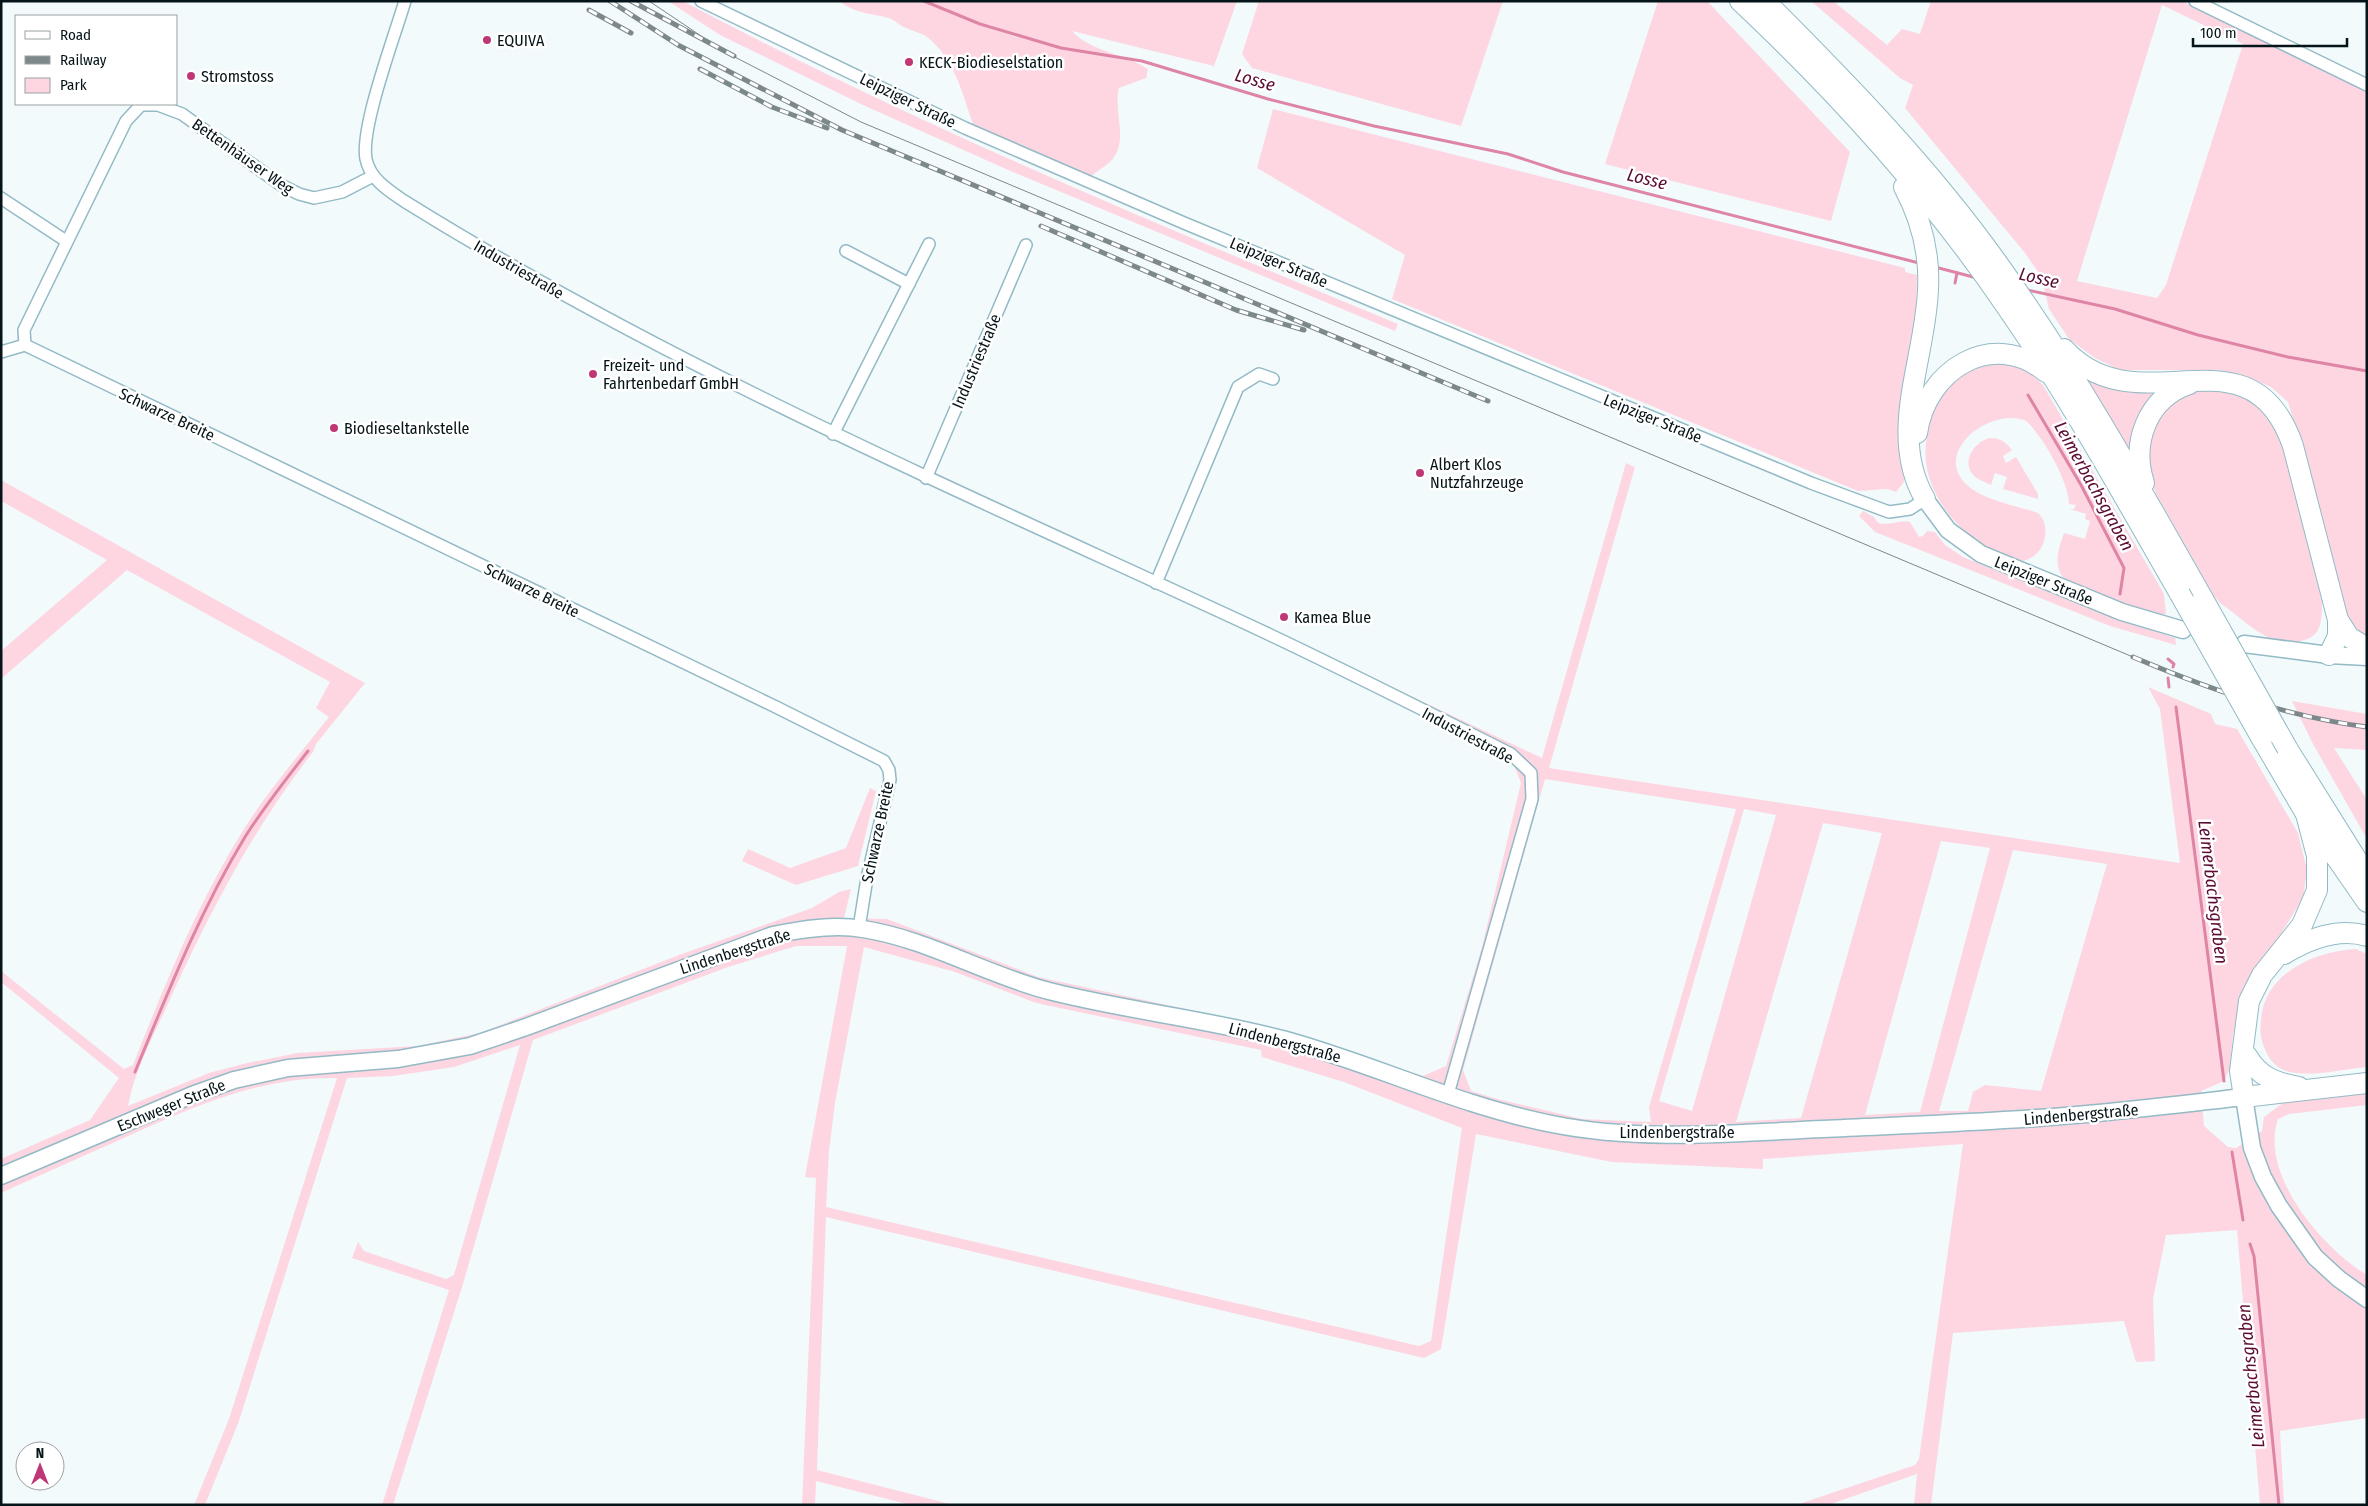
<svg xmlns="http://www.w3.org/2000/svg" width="2368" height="1506" font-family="'Fira Sans Condensed',sans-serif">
<rect width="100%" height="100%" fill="#f2fafc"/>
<g fill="#fdd6e2" fill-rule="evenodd">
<path d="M668,1H683C914,124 1157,224 1398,324L1395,331L1006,169L863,105L720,35Z"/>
<path d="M839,1H1237L1214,66L1072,31C1091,52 1124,53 1148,69L1146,78L1119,88C1113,112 1129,140 1112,160C1106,166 1097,171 1090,177L973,124C962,92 954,58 927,37C922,33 912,31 906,28C900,26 895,20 889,18C870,13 856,14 839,1Z"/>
<polygon points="1259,1 1503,1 1461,126 1252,68 1242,54"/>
<polygon points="1658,1 1707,1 1850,152 1831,221 1605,164"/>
<path d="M1811,1H1833L1887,45L1902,29L1920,34L1931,1H2182L2367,91V640L2349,621L2321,513L2288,402L2271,387L2245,376L2218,370H2120L2095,358L2069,339L2049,309L2041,276L2025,253L1905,108L1913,85L1900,78ZM2162,5L2243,44L2166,285L2157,298L2077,281Z"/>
<polygon points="1273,109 1905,268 1905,272 1917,275 1916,313 1902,395 1904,482 1896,492 1887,489 1858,491 1392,299 1405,255 1257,168"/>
<path d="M1997,363C2018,364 2029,370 2043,385L2164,594L2166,614C2138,616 2095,592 2067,582C2052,568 2058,550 2064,533L2085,539L2090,521L2085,519L2086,514L2070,509H2074L2076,505L2069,504C2069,482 2043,436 2026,421C1991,406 1931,452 1967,485C1982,500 2018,506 2038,513C2054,528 2043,560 2020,561C2010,561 1994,551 1985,546C1951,525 1921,486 1926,443C1927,435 1929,426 1931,417C1938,386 1968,368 1997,363Z"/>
<polygon points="2079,367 2167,394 2136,461"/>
<path d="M2205,387L2241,392L2279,426L2322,603C2322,612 2322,622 2318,630C2311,644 2284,644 2271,639C2255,632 2235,613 2220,603L2214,596L2156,494L2148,470L2147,455L2155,424L2163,411L2191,391Z"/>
<path d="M1990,438C2000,438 2006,442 2012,450L2003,456L2006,463L2016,457L2038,494V499L2003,489L2007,477L1995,473L1991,485C1985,482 1978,480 1973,475C1961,461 1975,441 1990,438Z"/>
<path d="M1626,463L1635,467L1549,768L2180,863L2160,709L2148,687L2211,714L2215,724L2237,729L2298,833L2307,870L2303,898L2244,994L2233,1034L2230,1068L2224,1081L2201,1091L2204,1126L2228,1147L2236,1148L2262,1131L2264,1117L2283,1103L2367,1093V1105L2289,1114L2278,1119C2259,1174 2322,1248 2367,1275V1418L2280,1431L2284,1505H2260L2237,1230L2166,1235L2153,1299L2155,1361L2136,1362L2124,1321L1953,1333L1931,1505H1914L1917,1474L1828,1505H1796L1915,1465L1919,1459L1963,1144L1763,1159V1169L1612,1162L1476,1134L1441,1349L1424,1358L826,1217L817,1470L954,1505H911L816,1481L815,1505H802L816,1178L805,1177L847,946H796L728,967L533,1040L463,1284L393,1505H382L449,1290L352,1258L358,1242L364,1251L446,1279L454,1275L520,1045L454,1067L393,1076L347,1078L239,1421L205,1505H194L229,1419L337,1078C262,1076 193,1107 126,1137C85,1155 43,1174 1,1193V1159L90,1120L119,1078L1,982V971L124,1069L133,1065C165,984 198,902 244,829C269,789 300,754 329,717L316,708L330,682L127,570L1,679V651L107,560L1,501V480L365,683L316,744L313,752C252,830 207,917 166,1008C152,1039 134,1072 128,1106L209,1073L247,1063L298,1053L417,1046L480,1033L679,955L812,908L839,892L851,889L844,918L887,919L1038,977L1273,1028L1423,1076L1446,1066L1482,947L1521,783L1513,763L1393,702L1398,690L1542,758ZM1545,779L1736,809L1649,1107L1651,1122L1582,1119L1497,1099L1471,1091L1463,1070ZM1744,809L1776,815L1692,1111L1659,1101ZM1823,823L1882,833L1801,1118L1736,1122ZM1941,841L1990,848L1920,1112L1865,1115ZM2013,850L2107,864L2041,1091L1985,1085L1973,1092L1968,1111H1939ZM864,947L955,972L1036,1003L1261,1050L1262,1057L1344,1082L1462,1128L1431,1341L1419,1346L826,1207L829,1151L835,1103Z"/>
<path d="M1863,511L1874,517L1878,523C1888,526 1899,520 1910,522L1919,537L1923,536L1927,531L1935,532L1945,545L1963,557L2095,611L2175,638L2176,645L2110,626L1875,532L1859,516Z"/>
<polygon points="2292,701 2367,714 2367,750 2334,748 2367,800 2367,839 2313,744"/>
<polygon points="870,788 876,791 858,866 796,885 742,861 748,849 790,868 846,848"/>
<path d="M2356,949L2367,954V1067C2342,1069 2311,1078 2286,1071C2274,1067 2268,1057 2264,1047C2260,1037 2260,1031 2261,1021C2263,974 2314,951 2356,949Z"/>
</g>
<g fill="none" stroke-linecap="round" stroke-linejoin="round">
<g stroke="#de85a6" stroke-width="3">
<polyline points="924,1 980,24 1061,48 1142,61 1268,99 1374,126 1508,154 1563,172 1919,263"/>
<polyline points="1935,267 1977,278"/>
<polyline points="1955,283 1957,273"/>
<polyline points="2027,290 2115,309 2198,335 2288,357 2367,371"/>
<polyline points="2028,395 2081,485 2124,568 2120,594"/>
<polyline points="2168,659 2174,664 2173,667"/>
<polyline points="2168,678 2169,687"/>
<polyline points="2176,707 2224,1081"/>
<path d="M135,1072C168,992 200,911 245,837C264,807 286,779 308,751"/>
<polyline points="2232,1152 2243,1220"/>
<polyline points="2250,1244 2254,1256 2279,1505"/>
</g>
<defs>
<g id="minor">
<path d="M405,1C395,35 360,128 366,159C370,179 388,190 404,201C672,368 962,492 1249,625C1337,666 1424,710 1511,754L1531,773L1532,799L1448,1094"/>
<polyline points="701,1 965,128 1184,223 1811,483 1889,512 1910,509 1925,499"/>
<polyline points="2195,1 2367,85"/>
<polyline points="1,198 66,241"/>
<polyline points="846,251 909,284"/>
<polyline points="25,345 776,707 884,761 889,770 890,780 867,878 859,928"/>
<polyline points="1,352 25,345 24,330 126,121 141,105 158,105 182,114 281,185 299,194 314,198 342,192 373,176"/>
<polyline points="833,434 929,244"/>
<polyline points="926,478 1026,245"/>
<polyline points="1156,583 1238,387 1259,374 1273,379"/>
</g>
<g id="secondary">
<polyline points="1925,499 1948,530 1981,554 2122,612 2183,630"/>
<polyline points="2244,644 2329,655 2367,657"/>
<path d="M1,1176L192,1095L234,1080L288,1068L398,1059L470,1046L526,1027L773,935C802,929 834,924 863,929C928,939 986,975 1049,991C1127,1011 1208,1019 1286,1040C1376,1065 1460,1106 1552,1124C1641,1142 1733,1133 1823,1129C1883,1126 1944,1124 2004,1120C2084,1116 2164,1106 2244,1097L2252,1148L2263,1177L2279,1206L2315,1257L2339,1279L2367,1299"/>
</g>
<g id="trunk">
<path d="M1740,1C1837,92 1931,196 2006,306C2070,398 2124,497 2180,594"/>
<path d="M1765,1C1847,83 1928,166 1996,261C2073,368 2138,484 2203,599"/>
<path d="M1904,187C1921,219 1930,253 1928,289C1926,358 1887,434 1925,499"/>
<path d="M2064,349C2139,431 2250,320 2293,446L2338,620V636L2329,655"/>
<path d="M1917,433C1926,370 1992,328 2046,372"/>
<path d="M2144,483C2131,443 2147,398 2189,384"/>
<polyline points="2338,620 2349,637 2367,648"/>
<polyline points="2262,739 2306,814 2367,902"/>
<polyline points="2287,748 2367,876"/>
<path d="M2284,954C2309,939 2338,927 2367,936"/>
<path d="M2247,1056C2259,1077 2276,1083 2299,1087"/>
<polyline points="2244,1097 2240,1071 2249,1001 2262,975 2302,925 2317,890 2317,856 2306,814"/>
<polyline points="2244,1097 2367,1083"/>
</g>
</defs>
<use href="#minor" stroke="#93bac5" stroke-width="14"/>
<use href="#secondary" stroke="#93bac5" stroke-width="19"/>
<use href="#trunk" stroke="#93bac5" stroke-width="22"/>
<use href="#minor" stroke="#fff" stroke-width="11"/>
<use href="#secondary" stroke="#fff" stroke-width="16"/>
<use href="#trunk" stroke="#fff" stroke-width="20"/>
<polyline stroke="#7d888b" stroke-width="1" points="649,1 725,52 861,122 2133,657"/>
<defs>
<g id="rail">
<polyline points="610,1 678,45 842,130 1488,401"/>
<polyline points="631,1 734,56"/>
<polyline points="589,10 631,33"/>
<polyline points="700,69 772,107 827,128"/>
<polyline points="1041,226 1236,310 1304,330"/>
<path d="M2133,657C2209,689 2284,716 2367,727"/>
</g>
</defs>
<use href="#rail" stroke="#7d888b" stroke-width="5"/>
<use href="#rail" stroke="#fff" stroke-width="3" stroke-dasharray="9" stroke-linecap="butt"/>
<defs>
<g id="trunk-bridge">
<polyline points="2180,594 2262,739"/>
<polyline points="2203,599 2287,748"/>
</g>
</defs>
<use href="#trunk-bridge" stroke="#93bac5" stroke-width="22" stroke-linecap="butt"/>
<use href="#trunk-bridge" stroke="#fff" stroke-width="20"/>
</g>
<g fill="#bf3775" stroke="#fff" stroke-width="2">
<circle cx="487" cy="40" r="5"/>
<circle cx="909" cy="62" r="5"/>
<circle cx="191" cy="76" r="5"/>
<circle cx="593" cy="374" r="5"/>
<circle cx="334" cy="428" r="5"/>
<circle cx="1420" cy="473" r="5"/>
<circle cx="1284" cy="617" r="5"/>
</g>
<g text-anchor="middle" stroke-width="5" stroke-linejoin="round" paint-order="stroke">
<g font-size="16" fill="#051418" stroke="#fff" text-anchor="start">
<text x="497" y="46">EQUIVA</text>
<text x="919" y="68">KECK-Biodieselstation</text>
<text x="201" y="82">Stromstoss</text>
<text x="603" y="371">Freizeit- und<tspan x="603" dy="18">Fahrtenbedarf GmbH</tspan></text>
<text x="344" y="434">Biodieseltankstelle</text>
<text x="1430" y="470">Albert Klos<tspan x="1430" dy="18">Nutzfahrzeuge</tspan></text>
<text x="1294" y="623">Kamea Blue</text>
</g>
<g font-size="16" fill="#051418" stroke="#fff">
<text transform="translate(908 100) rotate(26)" y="6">Leipziger Straße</text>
<text transform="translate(243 156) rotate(35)" y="6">Bettenhäuser Weg</text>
<text transform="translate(1279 262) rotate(23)" y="6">Leipziger Straße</text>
<text transform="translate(519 269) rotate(30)" y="6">Industriestraße</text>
<text transform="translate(976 361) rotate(-67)" y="6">Industriestraße</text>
<text transform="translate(167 414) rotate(25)" y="6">Schwarze Breite</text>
<text transform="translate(1653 418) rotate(22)" y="6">Leipziger Straße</text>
<text transform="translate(2044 580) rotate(22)" y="6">Leipziger Straße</text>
<text transform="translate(532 590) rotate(26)" y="6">Schwarze Breite</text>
<text transform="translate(1468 735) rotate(28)" y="6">Industriestraße</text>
<text transform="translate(877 832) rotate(-78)" y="6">Schwarze Breite</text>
<text transform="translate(735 951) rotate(-18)" y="6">Lindenbergstraße</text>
<text transform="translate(1285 1042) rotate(15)" y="6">Lindenbergstraße</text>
<text transform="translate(171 1105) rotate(-22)" y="6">Eschweger Straße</text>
<text transform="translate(2081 1114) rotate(-5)" y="6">Lindenbergstraße</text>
<text x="1677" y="1138">Lindenbergstraße</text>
</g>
<g font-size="18" font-style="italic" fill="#5c0b33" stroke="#fff">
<text transform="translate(1255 80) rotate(16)" y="6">Losse</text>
<text transform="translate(1647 179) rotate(14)" y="6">Losse</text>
<text transform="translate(2039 278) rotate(13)" y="6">Losse</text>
<text transform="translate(2094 486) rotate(61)" y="6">Leimerbachsgraben</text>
<text transform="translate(2213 892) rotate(83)" y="6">Leimerbachsgraben</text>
<text transform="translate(2251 1376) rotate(-96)" y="6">Leimerbachsgraben</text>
</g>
</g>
<rect width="2368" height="1506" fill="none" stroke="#051418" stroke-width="5"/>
<rect x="15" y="15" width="162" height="90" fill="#ffffff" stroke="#9ba1a3"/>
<rect x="25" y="31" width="25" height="8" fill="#ffffff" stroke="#9ba1a3"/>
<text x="60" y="40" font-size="15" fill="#051418">Road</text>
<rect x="25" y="56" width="25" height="8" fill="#7d888b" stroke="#9ba1a3"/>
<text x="60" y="65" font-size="15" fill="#051418">Railway</text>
<rect x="25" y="78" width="25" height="15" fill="#fdd6e2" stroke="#9ba1a3"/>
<text x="60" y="90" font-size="15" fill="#051418">Park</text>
<g transform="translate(40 1466)"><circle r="24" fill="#ffffff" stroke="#9ba1a3"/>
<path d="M0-4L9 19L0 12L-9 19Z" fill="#bf3775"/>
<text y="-8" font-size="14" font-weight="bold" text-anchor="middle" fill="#051418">N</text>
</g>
<path d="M2193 38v8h154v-8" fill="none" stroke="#051418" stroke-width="2.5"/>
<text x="2200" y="38" font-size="15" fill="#051418" stroke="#ffffff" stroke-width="4" paint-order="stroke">100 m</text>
</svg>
